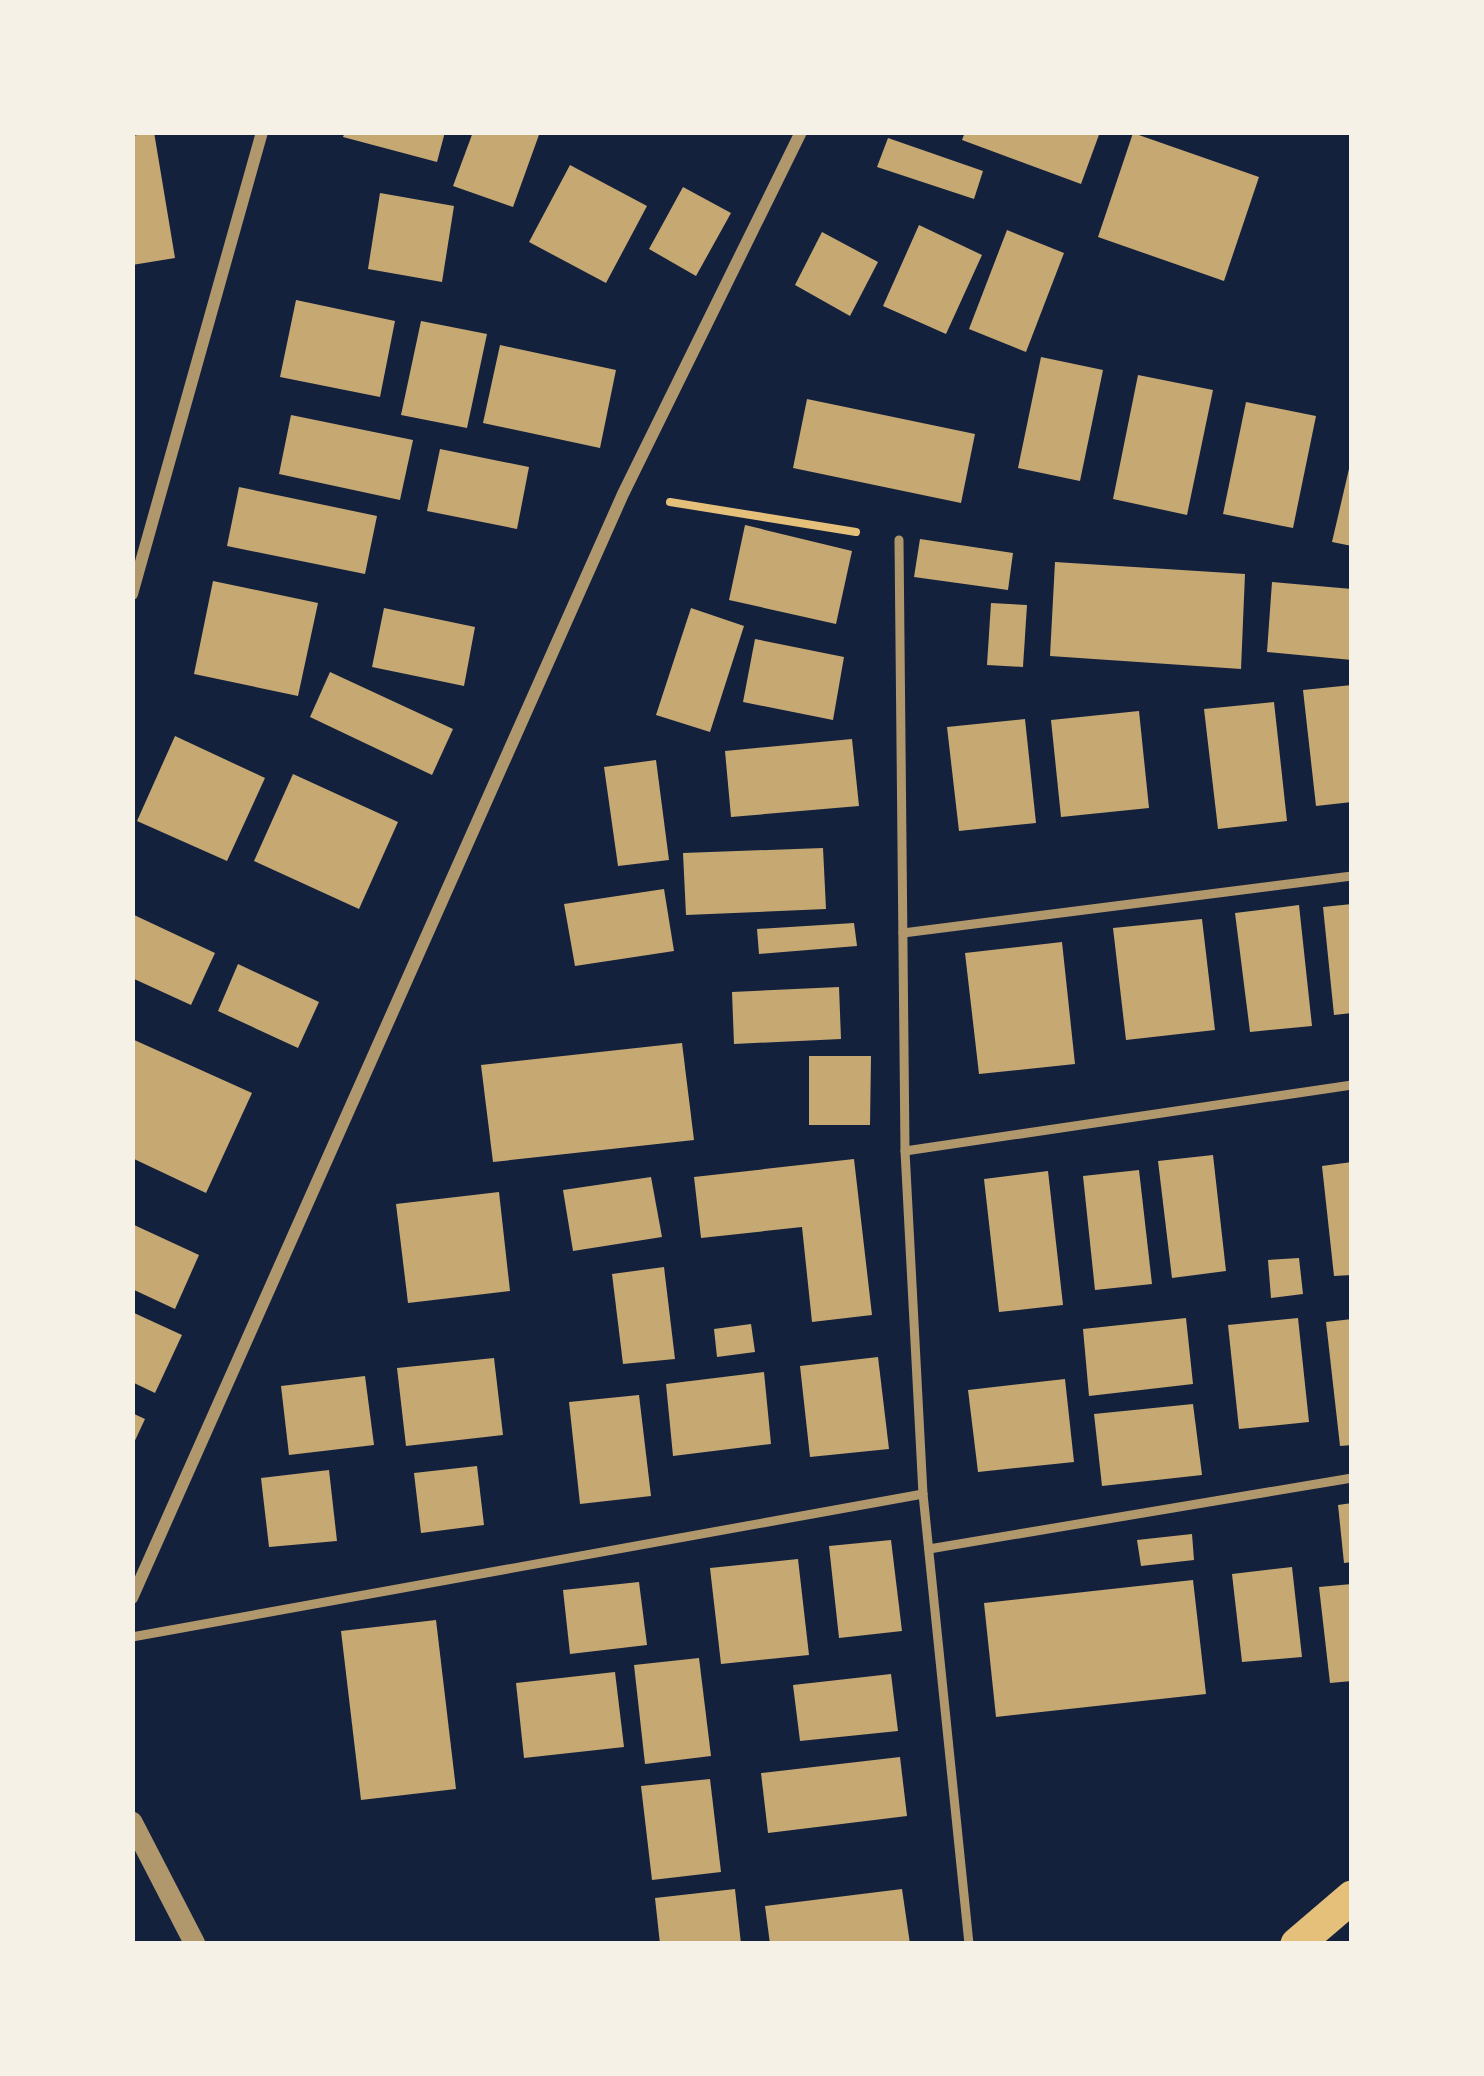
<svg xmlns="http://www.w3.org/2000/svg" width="1484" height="2076" font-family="'Alegreya Sans',sans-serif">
<rect width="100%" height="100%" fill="#14213d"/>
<g fill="#c6a872">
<polygon points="154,132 175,258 132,265 132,136"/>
<polygon points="345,132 445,132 437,162 343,137"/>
<polygon points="473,132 540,132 513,207 453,186"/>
<polygon points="965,132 1100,132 1081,184 962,140"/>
<polygon points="1133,133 1259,177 1224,281 1098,237"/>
<polygon points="888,138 983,171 974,199 877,167"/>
<polygon points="570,165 647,206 606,283 529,242"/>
<polygon points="683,187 731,213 696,276 649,249"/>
<polygon points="380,193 454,206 442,282 368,269"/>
<polygon points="919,225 982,255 946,334 883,306"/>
<polygon points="1007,230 1064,253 1026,352 969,329"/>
<polygon points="822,232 878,262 850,316 795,285"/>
<polygon points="296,300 395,321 380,397 280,377"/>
<polygon points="421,321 487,334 467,428 401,415"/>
<polygon points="500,345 616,370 600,448 483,423"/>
<polygon points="1041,357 1103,370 1080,481 1018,468"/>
<polygon points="1138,375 1213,390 1187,515 1113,499"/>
<polygon points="807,399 975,434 961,503 793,468"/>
<polygon points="1246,402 1316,416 1293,528 1223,514"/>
<polygon points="291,415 413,440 400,500 279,474"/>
<polygon points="440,449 529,467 517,529 427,511"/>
<polygon points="1352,456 1352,546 1332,542"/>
<polygon points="239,487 377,516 365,574 227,546"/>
<polygon points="745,525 852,551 836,624 729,600"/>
<polygon points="920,539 1013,553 1008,590 914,577"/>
<polygon points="1055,562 1245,574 1241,669 1050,656"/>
<polygon points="213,581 318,603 298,696 194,674"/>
<polygon points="1272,582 1352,589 1352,660 1267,652"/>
<polygon points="991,603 1027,605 1023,667 987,665"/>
<polygon points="384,608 475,627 464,686 372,667"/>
<polygon points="691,608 744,626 710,732 656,715"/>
<polygon points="755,639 844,657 833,720 743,702"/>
<polygon points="330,672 453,729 432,775 310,717"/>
<polygon points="1352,685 1352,802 1316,806 1303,690"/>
<polygon points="1274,702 1287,821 1218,829 1204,709"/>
<polygon points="1139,711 1149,808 1061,817 1051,720"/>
<polygon points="1025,719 1036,823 959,831 947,727"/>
<polygon points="175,736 265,778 227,861 137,821"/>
<polygon points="852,739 859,806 731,817 725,751"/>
<polygon points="656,760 669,860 618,866 604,767"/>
<polygon points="293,774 398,822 359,909 254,861"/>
<polygon points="823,848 826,909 686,915 683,853"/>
<polygon points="664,889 674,951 575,966 564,904"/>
<polygon points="1352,904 1352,1013 1334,1015 1323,907"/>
<polygon points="1299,905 1312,1026 1250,1032 1235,913"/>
<polygon points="132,914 215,953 191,1005 132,978"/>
<polygon points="1202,919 1215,1030 1126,1040 1113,928"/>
<polygon points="854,923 857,946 759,954 757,929"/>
<polygon points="1062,942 1075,1064 979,1074 965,953"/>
<polygon points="238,964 319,1002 298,1048 218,1011"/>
<polygon points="839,987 841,1039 734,1044 732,992"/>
<polygon points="132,1039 252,1093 206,1193 132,1158"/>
<polygon points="682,1043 694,1140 493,1162 481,1065"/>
<polygon points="809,1056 871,1056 870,1125 809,1125"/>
<polygon points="1213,1155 1226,1271 1172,1278 1158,1161"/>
<polygon points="854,1159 872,1315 812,1322 802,1227 701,1238 694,1177"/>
<polygon points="1352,1162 1352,1275 1334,1276 1322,1166"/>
<polygon points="1139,1170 1152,1284 1095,1290 1083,1176"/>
<polygon points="1048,1171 1063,1305 999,1312 984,1179"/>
<polygon points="651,1177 662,1237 573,1251 563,1190"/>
<polygon points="499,1192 510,1291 408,1303 396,1204"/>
<polygon points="132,1224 199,1255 175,1309 132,1289"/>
<polygon points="1299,1258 1303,1294 1271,1298 1268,1260"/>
<polygon points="664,1267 675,1359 623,1364 612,1274"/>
<polygon points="132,1312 182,1335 155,1393 132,1382"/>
<polygon points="1186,1318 1193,1384 1089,1396 1083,1329"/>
<polygon points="1298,1318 1309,1422 1239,1429 1228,1325"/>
<polygon points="1352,1319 1352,1445 1340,1446 1326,1322"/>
<polygon points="751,1324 755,1352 717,1357 714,1329"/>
<polygon points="878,1357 889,1449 810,1457 800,1366"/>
<polygon points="494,1358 503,1435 406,1446 397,1368"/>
<polygon points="764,1372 771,1444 673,1456 666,1384"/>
<polygon points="365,1376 374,1445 289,1455 281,1386"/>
<polygon points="1065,1379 1074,1462 978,1472 968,1390"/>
<polygon points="639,1395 651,1496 580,1504 569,1402"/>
<polygon points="1193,1404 1202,1475 1102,1486 1094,1414"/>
<polygon points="132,1413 145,1419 132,1447"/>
<polygon points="477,1466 484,1525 421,1533 414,1473"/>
<polygon points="329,1470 337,1541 269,1547 261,1478"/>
<polygon points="1352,1503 1352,1562 1344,1563 1338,1505"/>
<polygon points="1192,1534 1194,1560 1141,1566 1137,1540"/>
<polygon points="891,1540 902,1631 839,1638 829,1546"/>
<polygon points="798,1559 809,1655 721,1664 710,1568"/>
<polygon points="1292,1567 1302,1657 1242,1662 1232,1574"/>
<polygon points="1193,1580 1206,1694 996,1717 984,1603"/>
<polygon points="639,1582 647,1645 570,1654 563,1590"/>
<polygon points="1352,1584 1352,1681 1330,1683 1319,1587"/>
<polygon points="436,1620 456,1789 361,1800 341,1631"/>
<polygon points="699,1658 711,1756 645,1764 634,1665"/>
<polygon points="615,1672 624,1747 524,1758 516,1683"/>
<polygon points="891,1674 898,1731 800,1741 793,1685"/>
<polygon points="900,1757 907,1816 768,1833 761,1773"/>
<polygon points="710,1779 721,1872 652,1880 641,1786"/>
<polygon points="735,1889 741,1944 660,1944 655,1898"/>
<polygon points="902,1889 910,1944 770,1944 765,1906"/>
</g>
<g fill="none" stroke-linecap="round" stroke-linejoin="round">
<polyline stroke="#e5c07b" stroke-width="8" points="670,502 856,532"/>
<g stroke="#b1986c" stroke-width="9">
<polyline points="899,540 905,1151 923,1494 969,1944"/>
<polyline points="903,933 1352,876"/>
<polyline points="905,1151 1352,1085"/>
<polyline points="929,1549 1352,1478"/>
<polyline points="132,1637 923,1494"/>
</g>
<g stroke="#b1986c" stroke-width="12">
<polyline points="132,594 262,132"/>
<polyline points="132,1598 623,494 801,132"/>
</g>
<polyline stroke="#b1986c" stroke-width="21" points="132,1822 195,1944"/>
<polyline stroke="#e5c07b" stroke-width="33" points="1297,1944 1352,1897"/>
</g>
<rect width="1484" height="2076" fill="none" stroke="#f6f1e7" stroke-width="270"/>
</svg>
